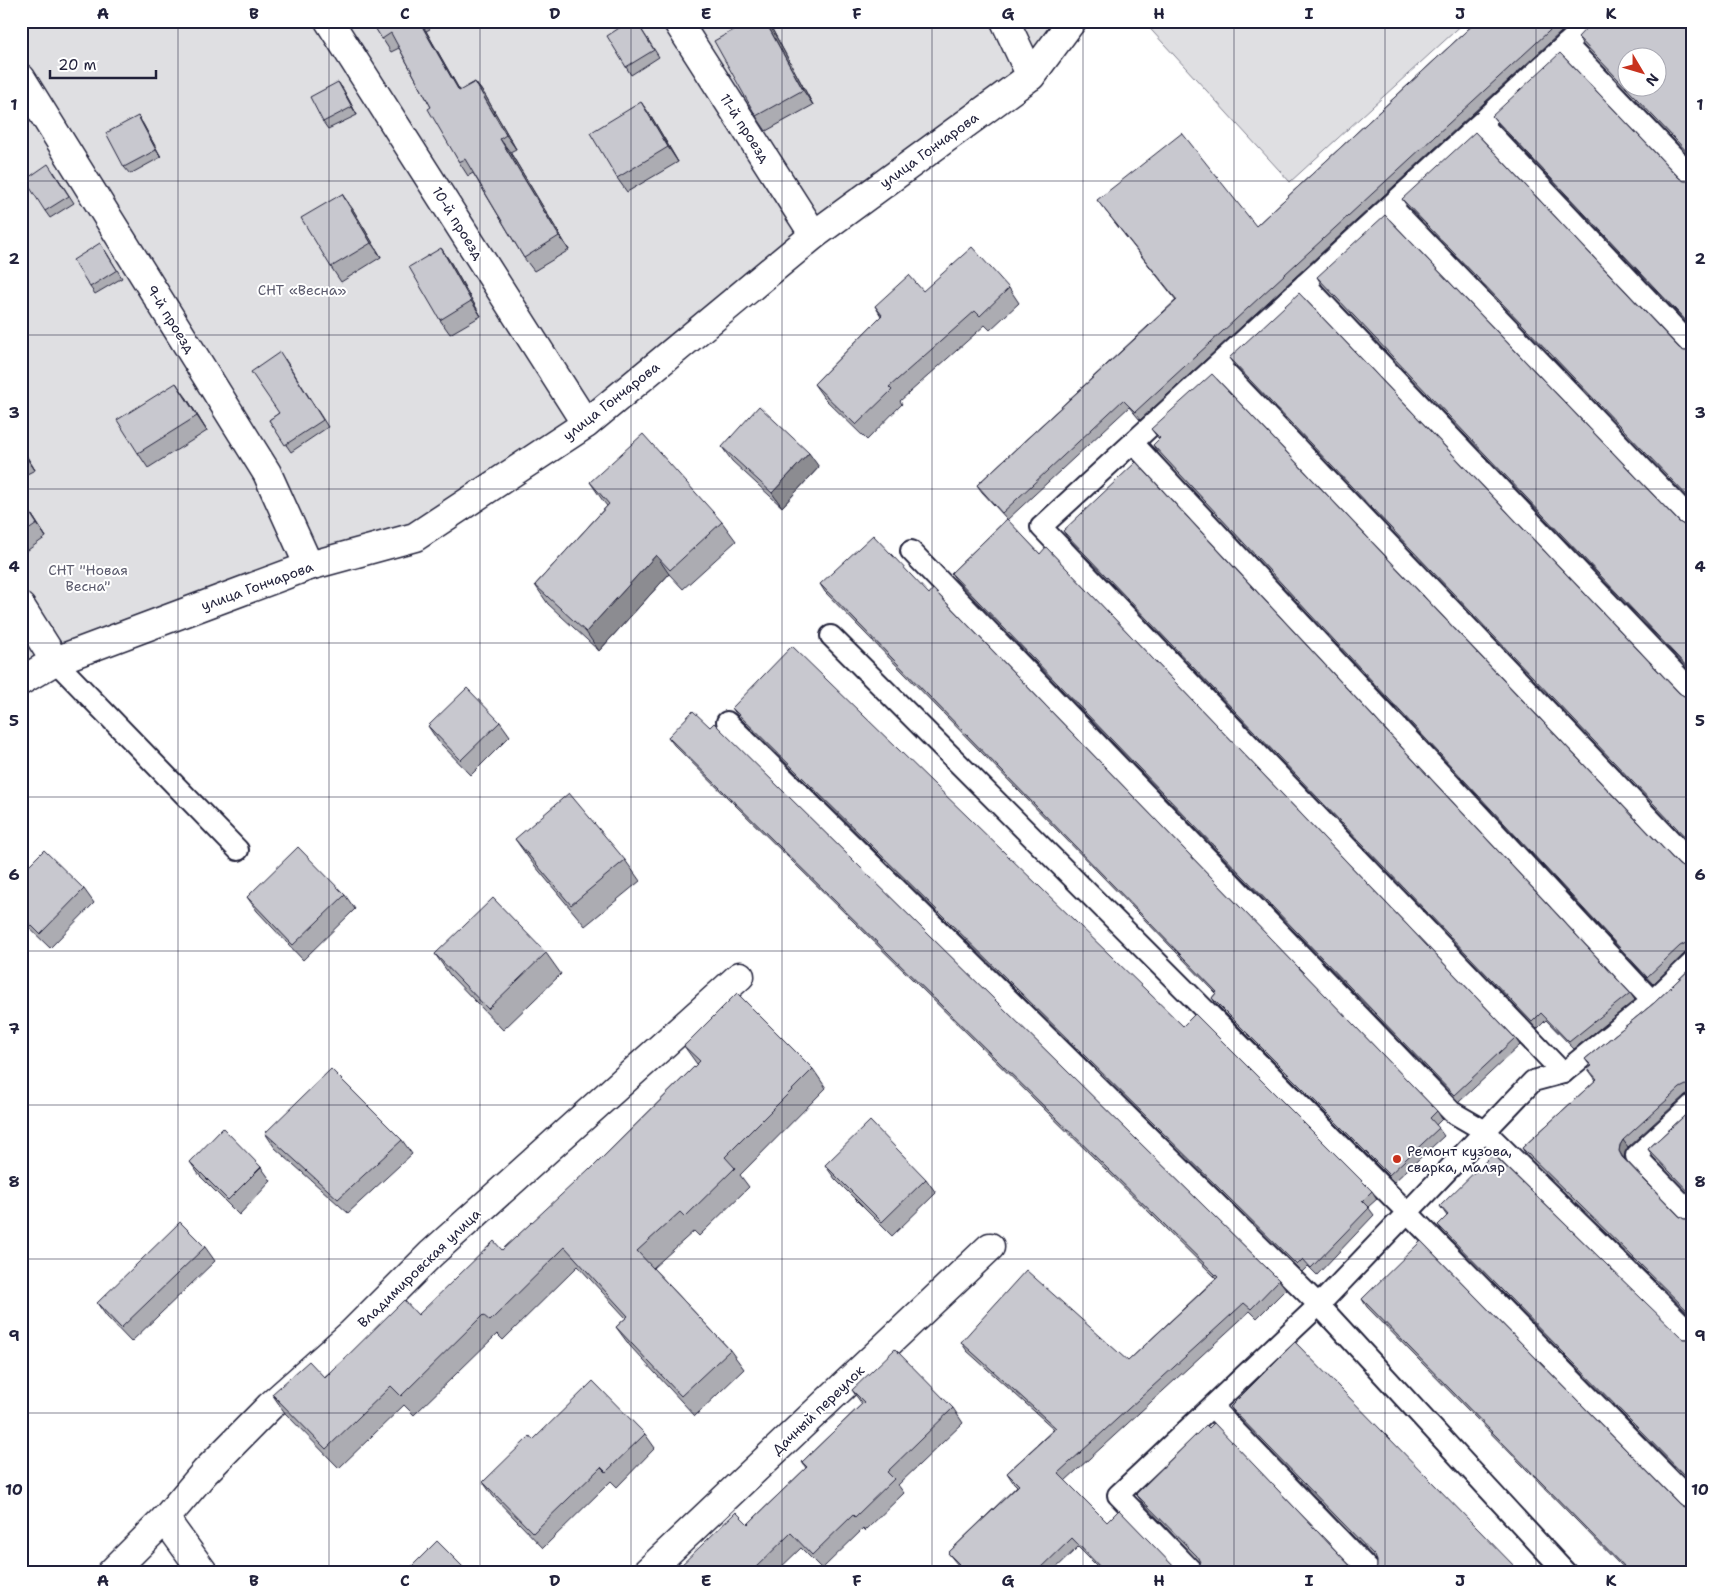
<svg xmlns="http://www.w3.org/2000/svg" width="1714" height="1594" font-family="'Shantell Sans',sans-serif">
<rect width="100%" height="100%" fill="#fff"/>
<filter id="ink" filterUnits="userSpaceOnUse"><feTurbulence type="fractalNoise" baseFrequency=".02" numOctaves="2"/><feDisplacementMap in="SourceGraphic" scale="10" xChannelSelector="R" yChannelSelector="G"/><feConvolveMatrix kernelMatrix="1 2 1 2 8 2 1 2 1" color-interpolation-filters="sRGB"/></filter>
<g filter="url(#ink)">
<g fill="#dfdfe2" stroke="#80808e">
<polygon points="21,21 1072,21 1031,76 415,537 21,681"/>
<polygon points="1143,21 1466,21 1290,182"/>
</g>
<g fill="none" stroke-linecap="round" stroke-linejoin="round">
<defs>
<g id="lane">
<polyline points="1566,44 1693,177"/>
<polyline points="1481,123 1693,347"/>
<polyline points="1391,206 1693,521"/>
<polyline points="1305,284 1693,692"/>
<polyline points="1218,365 1693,864"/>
<polyline points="1133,443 1652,1001"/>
<polyline points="911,551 1452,1112 1485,1131 1693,1335"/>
<polyline points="831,636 1407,1212 1693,1503"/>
<polyline points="55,661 238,850"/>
<polyline points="727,722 1319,1305 1566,1573"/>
<polyline points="1563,1073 1041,527 1591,21"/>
<polyline points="1693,1104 1636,1156 1693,1215"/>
<polyline points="1212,1407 1372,1573"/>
<polyline points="1194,1573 1118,1495 1319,1305 1533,1081 1563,1073 1652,1001 1693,962"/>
</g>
<g id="street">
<polyline points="329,21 586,424"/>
<polyline points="677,21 814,235"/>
<polyline points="1005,21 1031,76"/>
<polyline points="21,78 267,473 309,566"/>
<polyline points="21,607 55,661"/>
<polyline points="165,1519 204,1573"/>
<polyline points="111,1573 165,1519 205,1472 270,1406 352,1333 431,1254 740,976"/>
<polyline points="646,1573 990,1247"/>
</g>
<polyline id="secondary" points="21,681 55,661 309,566 415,537 586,424 814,235 1031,76 1072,21"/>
</defs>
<use href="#lane" stroke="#22223b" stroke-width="24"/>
<use href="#street" stroke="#22223b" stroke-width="31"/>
<use href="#secondary" stroke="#22223b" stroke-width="31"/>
<use href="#lane" stroke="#fff" stroke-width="20"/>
<use href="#street" stroke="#fff" stroke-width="28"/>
<use href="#secondary" stroke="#fff" stroke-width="28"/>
</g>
<g fill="#acacb2" stroke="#22223b">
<polygon points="371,21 425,21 430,29 426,31 460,91 475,82 485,95 516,149 510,152 569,250 534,271 524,258 473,173 468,176 459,162 431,107 399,48 391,52"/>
<polygon points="636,21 659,57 631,75 626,67"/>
<polygon points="750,21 766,21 772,29 813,105 766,131 756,116"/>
<polygon points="1477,21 1573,21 1140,420 1129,407 1007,520 1040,554 1515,1038 1520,1045 1459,1102 956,580 951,573 1007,519 982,492 977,485 1176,300 1097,200 1256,226"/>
<polygon points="1693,21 1693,160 1583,45 1578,37"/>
<polygon points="338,82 343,89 357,115 328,129 323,122"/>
<polygon points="138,116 143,124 161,157 130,174 124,167"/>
<polygon points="651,116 678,162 627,192 617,178"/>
<polygon points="1492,116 1679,178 1684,181 1690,181 1693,180 1693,329 1498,123"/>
<polygon points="54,172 74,203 50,218 45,211"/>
<polygon points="1402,199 1684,351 1690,351 1693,350 1693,504 1407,206"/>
<polygon points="352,208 381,257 341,282 331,267"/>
<polygon points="441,248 451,263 481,316 450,334 440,320"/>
<polygon points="105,250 122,278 95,294 90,287"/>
<polygon points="1317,277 1679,522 1684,525 1690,525 1693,524 1693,674 1322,285"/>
<polygon points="1009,288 1019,303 990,330 985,325 900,401 902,404 867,440 824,398 814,384 881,316 875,306 923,291"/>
<polygon points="1229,358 1679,693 1684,696 1690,696 1693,695 1693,847 1234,365"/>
<polygon points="285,359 328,427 291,452 269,420 279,413"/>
<polygon points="186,397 207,431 148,468 138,453"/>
<polygon points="1151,429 1679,865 1684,868 1690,868 1693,867 1693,950 1691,950 1685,953 1653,984 1158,453 1153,445 1159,439"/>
<polygon points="21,447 35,470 21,477"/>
<polygon points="722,447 819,467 782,507 732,461"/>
<polygon points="590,482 722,522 736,541 683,589 669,574 599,651 548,604 535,585 607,506 603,501"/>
<polygon points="21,498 46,537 21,555"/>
<polygon points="1063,531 1630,993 1635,1000 1574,1049 1546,1020 1537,1029 1068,538"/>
<polygon points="820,584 929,594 1437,1111 1442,1119 1436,1125 1444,1136 1394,1182 1217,1005 1212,998 1216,993 825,592"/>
<polygon points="732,708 1183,1026 1372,1191 1377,1199 1368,1207 1374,1215 1317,1275 1308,1266 1302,1272 737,715"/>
<polygon points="500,722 510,736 471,775 438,741 428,726"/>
<polygon points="668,737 1279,1280 1286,1289 1257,1318 1250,1311 1065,1481 1107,1522 1180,1573 1104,1573 1078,1547 1051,1573 949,1573 958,1565 948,1553 1017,1486 1013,1482 1007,1473 1054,1429 967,1351 961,1342 1128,1361 1216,1278 674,745"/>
<polygon points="515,839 625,860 640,881 585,926 530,860"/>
<polygon points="21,873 84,889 94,903 50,948 21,920"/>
<polygon points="345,895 355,909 303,960 257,911 247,897"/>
<polygon points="546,953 561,974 503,1030 450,975 435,954"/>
<polygon points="1693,966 1693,1093 1691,1092 1685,1095 1628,1147 1625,1152 1624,1158 1679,1216 1684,1219 1690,1219 1693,1218 1693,1318 1527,1156 1522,1148 1596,1080 1588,1069 1591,1067 1585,1059 1654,1003"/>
<polygon points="684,1046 813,1069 826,1088 740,1175 749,1187 699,1236 694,1231 653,1268 730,1350 744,1369 695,1416 630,1346 616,1327 626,1318 578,1266 503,1340 497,1334 414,1415 404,1405 339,1468 285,1413 272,1394 325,1378 418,1315 502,1250 590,1170 697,1064"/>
<polygon points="1693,1108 1693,1198 1653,1157 1648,1149"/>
<polygon points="265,1133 402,1140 412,1154 348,1213 275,1148"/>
<polygon points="190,1162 261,1167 271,1181 239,1215 200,1176"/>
<polygon points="825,1165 926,1179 936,1193 892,1236 835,1179"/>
<polygon points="1440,1206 1684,1339 1691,1339 1693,1338 1693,1486 1443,1232 1438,1225 1447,1216"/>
<polygon points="205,1247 215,1261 131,1342 107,1317 97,1303"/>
<polygon points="1362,1299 1679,1504 1684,1507 1690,1507 1693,1573 1628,1573 1367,1307"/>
<polygon points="852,1390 953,1408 963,1423 898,1485 904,1493 865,1531 863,1529 822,1569 801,1548 775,1573 673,1573 748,1524 806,1468 802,1462 862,1404"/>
<polygon points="1230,1407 1521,1573 1377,1567 1377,1561 1236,1415"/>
<polygon points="645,1434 655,1448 617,1487 611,1481 543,1548 493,1496 483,1482 533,1440"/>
<polygon points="1136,1494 1358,1573 1199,1568 1199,1562 1142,1502"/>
</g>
<g fill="#8c8c91" stroke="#22223b">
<polygon points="419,21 426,31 468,105 459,91"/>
<polygon points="765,21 766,21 772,29 813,105 803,90"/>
<polygon points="338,82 343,89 357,115 352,107"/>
<polygon points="475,82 485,95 516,149 506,135"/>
<polygon points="641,102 651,116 678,162 668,147"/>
<polygon points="138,116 143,124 161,157 156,150"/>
<polygon points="500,139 510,152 569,250 559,236"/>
<polygon points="342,194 352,208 381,257 371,243"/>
<polygon points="441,248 451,263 481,316 471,301"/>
<polygon points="176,383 186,397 207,431 197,416"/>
<polygon points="21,447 35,470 25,456 21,449"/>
<polygon points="809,453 819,467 782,507 772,493"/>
<polygon points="21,498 46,537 37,524 21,499"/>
<polygon points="656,555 669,574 599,651 586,632"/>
<polygon points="1623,1140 1628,1147 1625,1152 1624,1158 1627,1164 1619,1151 1620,1145"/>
</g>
<g fill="#c8c8cf" stroke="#22223b" fill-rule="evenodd">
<polygon points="371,21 419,21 459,91 475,82 506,135 500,139 559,236 524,258 465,159 459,162 428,109 431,107 391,33 382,39"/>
<polygon points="630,21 636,21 654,50 626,67 607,36"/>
<polygon points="750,21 765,21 803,90 756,116 714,41"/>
<polygon points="1477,21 1560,21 1135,412 1123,400 1002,513 977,485 1177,300 1097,200 1182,133 1256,226"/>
<path d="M1593,21H1693V158L1578,37ZM1626,58H1656V88H1626Z"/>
<polygon points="1560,53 1679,178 1684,181 1690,181 1693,180 1693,328 1492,116"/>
<polygon points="338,82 352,107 323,122 310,97"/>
<polygon points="641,102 668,147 617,178 590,133"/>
<polygon points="138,116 156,150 124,167 106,133"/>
<polygon points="1475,132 1679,348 1684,351 1690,351 1693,350 1693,502 1402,199"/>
<polygon points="48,164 69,196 45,211 25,180"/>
<polygon points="342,194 371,243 331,267 301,218"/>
<polygon points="1385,215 1679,522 1684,525 1690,525 1693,524 1693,673 1317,277"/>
<polygon points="100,243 117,270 90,287 73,260"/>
<polygon points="972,247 1009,288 980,316 975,311 889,387 892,390 856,425 814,384 882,315 875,306 909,275 923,291"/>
<polygon points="441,248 471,301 440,320 409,267"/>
<polygon points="1299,293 1679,693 1684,696 1690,696 1693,695 1693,845 1229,358"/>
<polygon points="280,352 323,420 285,445 269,420 279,413 251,372"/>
<polygon points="1212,374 1679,865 1684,868 1690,868 1693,867 1693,944 1691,943 1686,943 1680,946 1647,977 1153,445 1160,438 1151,429"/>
<polygon points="176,383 197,416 138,453 117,420"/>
<polygon points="759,406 809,453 772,493 722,447"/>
<polygon points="643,434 722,522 670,570 656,555 586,632 535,585 609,504 590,482"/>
<polygon points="21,449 25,456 21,459"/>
<polygon points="1136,462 1630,993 1569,1042 1541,1013 1532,1022 1063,531"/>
<polygon points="21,499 37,524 21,535"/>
<polygon points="1007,519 1040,554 1046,547 1515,1038 1454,1095 951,573"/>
<polygon points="873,535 929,594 933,589 1437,1111 1430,1118 1439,1128 1389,1175 1212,998 1217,992 820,584"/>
<polygon points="792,646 1183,1026 1195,1014 1372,1191 1362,1201 1369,1208 1311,1268 1303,1259 1297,1265 732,708"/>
<polygon points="467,688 500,722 461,760 428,726"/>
<polygon points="693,711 710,727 714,723 1279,1280 1251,1309 1244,1303 1058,1473 1107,1522 1119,1510 1180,1573 1106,1573 1072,1538 1036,1573 949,1573 959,1564 948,1553 1019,1485 1007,1473 1056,1428 961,1342 1026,1270 1128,1361 1218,1277 668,737"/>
<polygon points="569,793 625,860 571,905 515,839"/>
<polygon points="298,847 345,895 293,945 247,897"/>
<polygon points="44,850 84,889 40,934 21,915 21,873"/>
<polygon points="493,898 546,953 488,1009 435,954"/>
<polygon points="1693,966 1693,1086 1686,1085 1680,1088 1623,1140 1620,1145 1619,1151 1622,1157 1679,1216 1684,1219 1690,1219 1693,1218 1693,1316 1522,1148 1597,1079 1588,1069 1592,1066 1585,1059 1654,1003"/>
<polygon points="737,993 813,1069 725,1157 735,1168 685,1217 680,1212 637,1251 730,1350 681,1396 616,1327 628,1316 565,1247 490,1321 483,1315 401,1396 391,1386 326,1449 272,1394 309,1361 325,1378 404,1300 418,1315 494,1241 502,1250 589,1169 590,1170 700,1061 684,1046"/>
<polygon points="331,1069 402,1140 338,1199 265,1133"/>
<polygon points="1693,1108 1693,1196 1648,1149"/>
<polygon points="870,1121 926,1179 882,1222 825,1165"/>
<polygon points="223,1128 261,1167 228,1200 190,1162"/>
<polygon points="1493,1154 1680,1336 1684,1339 1691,1339 1693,1338 1693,1484 1438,1225 1448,1215 1440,1206"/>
<polygon points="180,1222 205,1247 121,1328 97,1303"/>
<polygon points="1421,1241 1679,1504 1684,1507 1690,1507 1693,1506 1693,1573 1630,1573 1362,1299"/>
<polygon points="1295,1342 1521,1573 1374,1573 1377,1567 1377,1561 1375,1556 1230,1407"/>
<polygon points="895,1349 953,1408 887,1472 894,1479 855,1517 853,1515 812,1555 791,1533 750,1573 673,1573 736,1512 748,1524 807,1467 802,1462 864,1402 852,1390"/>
<polygon points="593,1381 645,1434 606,1472 601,1467 533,1533 483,1482 530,1436 533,1440"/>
<polygon points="1214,1423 1357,1573 1358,1573 1196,1573 1199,1568 1200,1562 1197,1556 1136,1494 1206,1425 1209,1428"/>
<polygon points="437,1541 469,1573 405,1573"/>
</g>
</g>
<path fill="none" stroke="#22223b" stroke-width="1" stroke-opacity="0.55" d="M178,21V1573M329,21V1573M480,21V1573M631,21V1573M782,21V1573M932,21V1573M1083,21V1573M1234,21V1573M1385,21V1573M1536,21V1573M21,181H1693M21,335H1693M21,489H1693M21,643H1693M21,797H1693M21,951H1693M21,1105H1693M21,1259H1693M21,1413H1693"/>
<circle fill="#c8321e" stroke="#fff" stroke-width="2" cx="1397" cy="1159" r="5"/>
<g text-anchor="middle" stroke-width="4" stroke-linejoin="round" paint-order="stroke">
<g font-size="14" fill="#22223b" stroke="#fff">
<text transform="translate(745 128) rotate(57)" y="5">11-й проезд</text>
<text transform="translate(929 150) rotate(-36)" y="5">улица Гончарова</text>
<text transform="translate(458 223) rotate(58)" y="5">10-й проезд</text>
<text transform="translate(171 319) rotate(58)" y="5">9-й проезд</text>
<text transform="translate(611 401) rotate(-38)" y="5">улица Гончарова</text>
<text transform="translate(257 586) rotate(-20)" y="5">улица Гончарова</text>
<text transform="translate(419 1268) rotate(-44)" y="5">Владимировская улица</text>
<text transform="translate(818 1410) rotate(-44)" y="5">Дачный переулок</text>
</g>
<g font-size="14" fill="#5b5b6d" stroke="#fff">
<text x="302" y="295">СНТ «Весна»</text>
<text x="88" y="575">СНТ "Новая<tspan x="88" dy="16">Весна"</tspan></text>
</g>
<g font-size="14" fill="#22223b" stroke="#fff" text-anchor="start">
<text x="1407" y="1156">Ремонт кузова,<tspan x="1407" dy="16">сварка, маляр</tspan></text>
</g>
</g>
<rect width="1714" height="1594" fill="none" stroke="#fff" stroke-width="55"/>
<g transform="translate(1642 72) rotate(128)"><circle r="24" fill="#ffffff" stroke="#a7a7b1"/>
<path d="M0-4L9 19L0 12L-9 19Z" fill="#c8321e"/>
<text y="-8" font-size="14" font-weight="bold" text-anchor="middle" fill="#22223b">N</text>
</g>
<path d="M50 70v8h106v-8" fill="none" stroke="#22223b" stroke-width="2.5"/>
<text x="58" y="70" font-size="15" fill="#22223b" stroke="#ffffff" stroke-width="4" paint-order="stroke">20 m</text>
<rect x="28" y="28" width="1658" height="1538" fill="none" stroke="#22223b" stroke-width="2"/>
<g font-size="16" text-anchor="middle" font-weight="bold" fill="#22223b">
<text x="103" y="19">A</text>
<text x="254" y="19">B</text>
<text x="405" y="19">C</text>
<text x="555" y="19">D</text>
<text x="706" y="19">E</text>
<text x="857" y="19">F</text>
<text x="1008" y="19">G</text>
<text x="1159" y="19">H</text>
<text x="1309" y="19">I</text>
<text x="1460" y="19">J</text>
<text x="1611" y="19">K</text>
<text x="14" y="110">1</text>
<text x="1700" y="110">1</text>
<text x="14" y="264">2</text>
<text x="1700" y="264">2</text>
<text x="14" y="418">3</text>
<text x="1700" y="418">3</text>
<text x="14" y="572">4</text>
<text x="1700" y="572">4</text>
<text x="14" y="726">5</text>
<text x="1700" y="726">5</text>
<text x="14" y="880">6</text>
<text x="1700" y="880">6</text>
<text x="14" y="1034">7</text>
<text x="1700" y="1034">7</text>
<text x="14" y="1187">8</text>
<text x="1700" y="1187">8</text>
<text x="14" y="1341">9</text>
<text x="1700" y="1341">9</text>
<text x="14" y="1495">10</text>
<text x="1700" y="1495">10</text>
<text x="103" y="1586">A</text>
<text x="254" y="1586">B</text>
<text x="405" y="1586">C</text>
<text x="555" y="1586">D</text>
<text x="706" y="1586">E</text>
<text x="857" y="1586">F</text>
<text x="1008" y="1586">G</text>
<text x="1159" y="1586">H</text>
<text x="1309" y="1586">I</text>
<text x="1460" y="1586">J</text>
<text x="1611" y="1586">K</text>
</g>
</svg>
